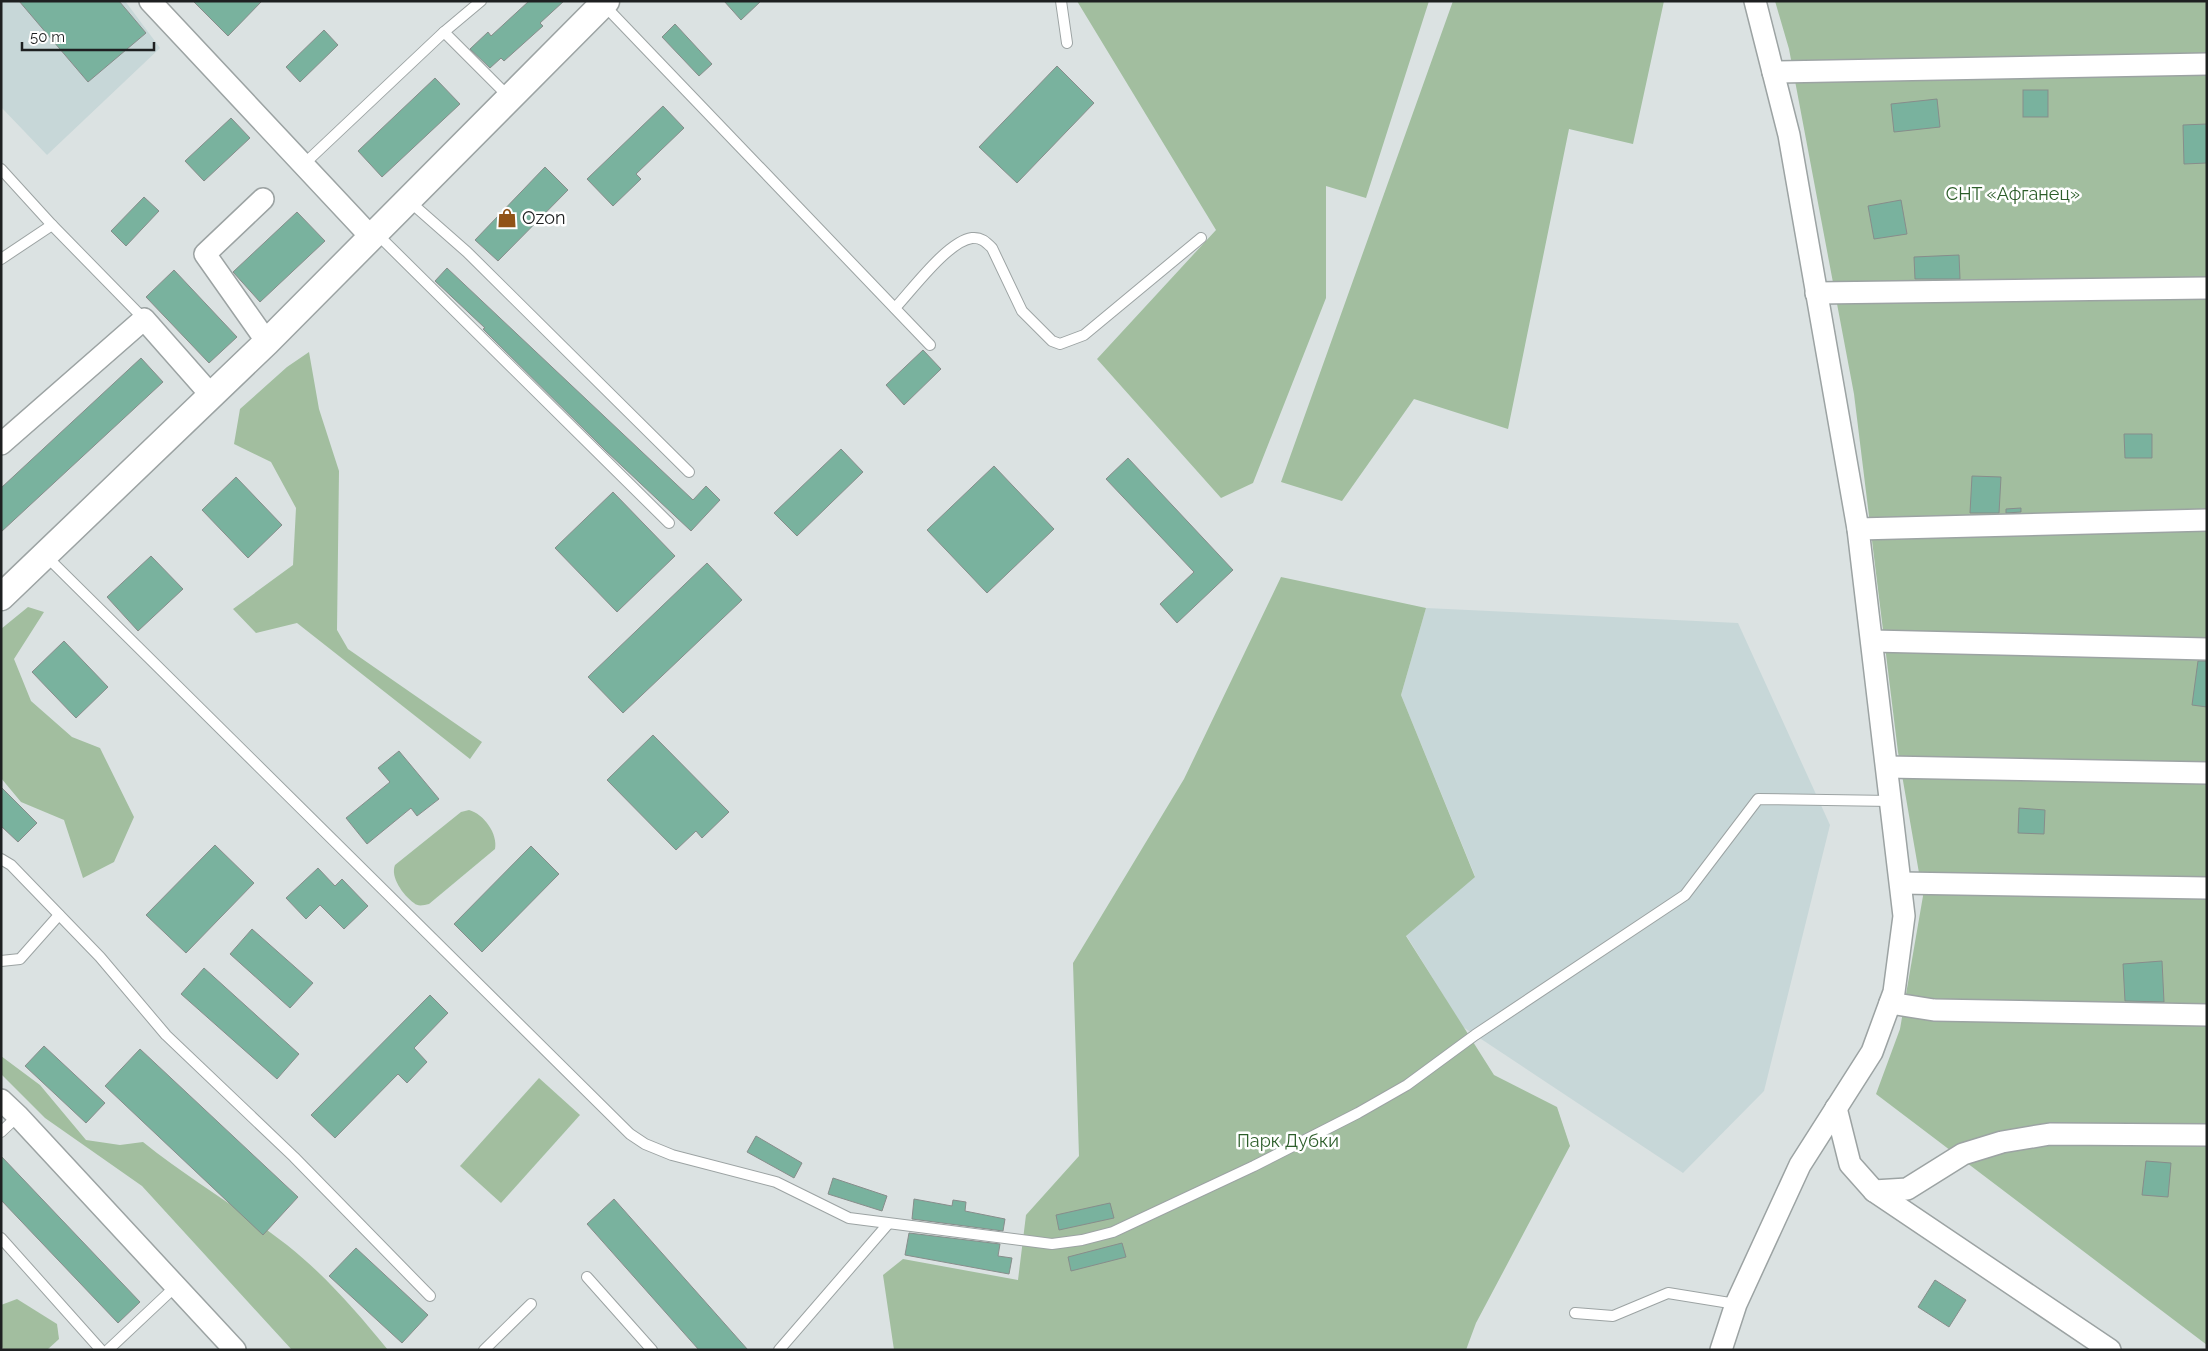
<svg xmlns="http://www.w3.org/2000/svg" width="2208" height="1351" font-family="Raleway,sans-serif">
<rect width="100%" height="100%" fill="#dbe2e2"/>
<g fill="#c7d7d8">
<polygon points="1,1 125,1 160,48 47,155 1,107"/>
<polygon points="1426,608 1738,623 1830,825 1764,1091 1683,1173 1463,1027 1406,935 1475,876 1401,695"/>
</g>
<g fill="#a2be9f">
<polygon points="1077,1 1429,1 1366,198 1326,186 1326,298 1253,483 1221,498 1097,359 1216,230"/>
<polygon points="1453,1 1664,1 1633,144 1569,129 1508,429 1414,399 1342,501 1281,482"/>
<polygon points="1775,1 2207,1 2207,1345 1876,1094 1900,1029 1923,896 1898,752 1854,394 1789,49"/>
<polygon points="309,352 319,409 339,471 337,630 348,649 482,742 470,759 297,623 256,633 233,609 293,565 296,508 271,462 234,444 240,409 287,367"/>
<polygon points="1281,577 1426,608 1401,695 1475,877 1406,936 1494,1075 1557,1107 1570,1146 1476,1323 1466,1350 894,1350 883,1275 903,1259 1018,1280 1026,1215 1079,1156 1073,963 1184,779"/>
<polygon points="28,607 44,612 14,659 31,701 72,737 100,748 134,817 114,862 83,878 64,820 21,802 1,778 1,629"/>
<path d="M469,810C484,814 498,834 495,849L429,904C424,905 418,907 414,903C403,895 390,877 395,865L461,812Z"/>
<path d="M1,1056L40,1085L86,1140L120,1145L143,1142C189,1179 241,1209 287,1245C325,1275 357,1312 388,1350H292L142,1186L45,1118L1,1074Z"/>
<polygon points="539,1078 580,1115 501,1203 460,1166"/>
<polygon points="17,1299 57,1324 59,1339 47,1350 4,1350 1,1346 1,1305"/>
</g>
<g fill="#79b29e" stroke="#878d8b">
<polygon points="19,1 119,1 146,33 88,82"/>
<polygon points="193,1 262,1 228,36"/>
<polygon points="529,1 564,1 540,23 543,26 504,61 501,58 490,68 470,49 488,32 491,36"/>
<polygon points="724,1 761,1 741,20"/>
<polygon points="675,24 712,64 699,76 662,37"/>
<polygon points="324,30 338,45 300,82 286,67"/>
<polygon points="1057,66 1094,103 1017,183 979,147"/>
<polygon points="435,78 460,104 382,177 358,151"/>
<rect x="2023" y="90" width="25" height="27"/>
<polygon points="1937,99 1940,127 1894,132 1891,104"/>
<polygon points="663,106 684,128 636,174 641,179 613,206 587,179"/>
<polygon points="231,118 250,138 204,181 185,161"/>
<polygon points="2207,124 2207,163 2184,164 2183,125"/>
<polygon points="545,167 568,190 498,261 475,240"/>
<polygon points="144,197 159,211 126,246 111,231"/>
<polygon points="1901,200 1907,234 1874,239 1868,206"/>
<polygon points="297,212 325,241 260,302 233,272"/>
<polygon points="1959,255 1960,279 1915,279 1914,257"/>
<polygon points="447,268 693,500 706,486 720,500 691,531 605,450 483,329 485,328 435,281"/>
<polygon points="174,270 237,337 209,363 146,297"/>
<polygon points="923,350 941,369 904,405 886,385"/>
<polygon points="141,358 163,382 1,532 1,488"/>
<polygon points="2124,434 2152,434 2152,458 2125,458"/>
<polygon points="841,449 863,472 797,536 774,513"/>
<polygon points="1128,458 1233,570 1177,623 1160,604 1194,572 1106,479"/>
<polygon points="994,466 1054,529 987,593 927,530"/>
<polygon points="1972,476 2001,477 1999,513 1970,513"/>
<polygon points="236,477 282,525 248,558 202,510"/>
<polygon points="613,492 675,556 617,612 555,548"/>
<polygon points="2021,508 2021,512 2006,513 2006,509"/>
<polygon points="151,556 183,589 138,631 107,597"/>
<polygon points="707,563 742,600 623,713 588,677"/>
<polygon points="64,641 108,687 76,718 32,672"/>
<polygon points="2198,661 2207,661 2207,707 2192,705"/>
<polygon points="653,735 729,812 702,838 696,831 676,850 607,780"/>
<polygon points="399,751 439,799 417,816 411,808 367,844 346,818 390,782 378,768"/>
<polygon points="1,787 37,823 18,842 1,826"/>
<polygon points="2019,808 2045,810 2044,834 2018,833"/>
<polygon points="215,845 254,883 186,953 146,915"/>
<polygon points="531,846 559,874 482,952 454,924"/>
<polygon points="318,868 335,886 342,879 368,906 344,929 320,905 306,919 286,898"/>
<polygon points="252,929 313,983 290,1008 230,954"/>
<polygon points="2162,961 2164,1002 2125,1001 2123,964"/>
<polygon points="204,968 299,1054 277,1079 181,994"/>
<polygon points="430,995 448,1013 414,1048 427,1062 407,1083 398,1074 335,1138 311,1115"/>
<polygon points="44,1046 105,1103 86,1123 25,1066"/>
<polygon points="140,1049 298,1197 263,1235 105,1086"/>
<polygon points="756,1136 802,1163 794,1178 747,1152"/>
<polygon points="1,1156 140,1302 118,1323 1,1200"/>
<polygon points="2146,1161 2171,1163 2168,1197 2142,1195"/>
<polygon points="833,1178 887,1196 882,1211 828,1194"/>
<polygon points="614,1199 748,1350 699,1350 587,1224"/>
<polygon points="914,1199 952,1206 953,1200 966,1202 965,1211 1005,1219 1003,1231 912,1219"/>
<polygon points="1110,1203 1114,1218 1059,1230 1056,1215"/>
<polygon points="909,1233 1000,1244 998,1256 1012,1258 1009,1274 905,1255"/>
<polygon points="1122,1243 1126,1257 1071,1271 1068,1257"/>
<polygon points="356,1248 428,1315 402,1343 329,1276"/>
<polygon points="1935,1280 1966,1300 1949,1327 1918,1307"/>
</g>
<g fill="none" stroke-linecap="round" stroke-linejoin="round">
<defs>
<g id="service">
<polyline points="481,1 444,32 509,97"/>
<polyline points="1061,1 1067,43"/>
<polyline points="604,5 930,345"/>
<polyline points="303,165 444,32"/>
<polyline points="1,169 52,225 144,319"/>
<polyline points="409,201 467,252 689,472"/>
<polyline points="376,233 669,523"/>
<polyline points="1,259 52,225"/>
<path d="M895,308C912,290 948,241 972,238C981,237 986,242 992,248L1022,311L1052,341L1060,344L1084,335L1201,238"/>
<polyline points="46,556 630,1134 645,1144 672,1155 776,1182 849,1218 1052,1244 1082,1240 1113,1232 1254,1166 1358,1113 1407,1085 1475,1035 1685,895 1758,799 1891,801"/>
<polyline points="1,859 11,865 100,957 166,1035 294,1157 430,1296"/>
<polyline points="1,961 20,959 59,915"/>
<polyline points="1,1132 18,1116"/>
<polyline points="1,1238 101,1350"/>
<polyline points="587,1277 652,1350"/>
<polyline points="1575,1313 1613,1316 1668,1293 1736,1304"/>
<polyline points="108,1350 175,1287"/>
<polyline points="484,1350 531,1304"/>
<polyline points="779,1350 888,1224"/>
</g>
<g id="minor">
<polyline points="150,1 372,238"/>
<polyline points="1773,72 2207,64"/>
<polyline points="263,199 205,254 267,342"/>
<polyline points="1816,293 2207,288"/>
<polyline points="1,444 144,319 211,395"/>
<polyline points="1858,529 2207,520"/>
<polyline points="1872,641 2207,649"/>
<polyline points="1887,767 2207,773"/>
<polyline points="1901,883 2207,888"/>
<polyline points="1890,1003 1934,1010 2207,1015"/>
<polyline points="1,1100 18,1116 235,1350"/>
<polyline points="1836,1108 1850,1164 1874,1191 1907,1189 1963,1154 2002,1142 2050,1134 2207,1135"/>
<polyline points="1874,1191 2110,1350"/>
<polyline points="1721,1350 1736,1304 1800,1165 1872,1052 1894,992 1904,916 1858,529 1789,135 1755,1"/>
</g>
<polyline id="tertiary" points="1,597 267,342 606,1"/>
</defs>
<use href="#service" stroke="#9ca3a3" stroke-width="12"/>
<use href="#minor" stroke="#9ca3a3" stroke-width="24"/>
<use href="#tertiary" stroke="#9ca3a3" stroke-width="29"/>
<use href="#service" stroke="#fff" stroke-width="10"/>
<use href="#minor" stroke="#fff" stroke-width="21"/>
<use href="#tertiary" stroke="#fff" stroke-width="26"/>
</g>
<defs>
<symbol id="shop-bare" viewBox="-9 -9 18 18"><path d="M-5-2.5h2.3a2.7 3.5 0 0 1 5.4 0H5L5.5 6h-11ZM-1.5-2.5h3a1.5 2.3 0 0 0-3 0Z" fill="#915317" stroke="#fff" stroke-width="2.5" paint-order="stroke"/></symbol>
</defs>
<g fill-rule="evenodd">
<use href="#shop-bare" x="493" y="204" width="28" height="28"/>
</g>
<g text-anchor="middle" stroke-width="5" stroke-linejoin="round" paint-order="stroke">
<g font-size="18" fill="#2d5e2a" stroke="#fff">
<text x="2013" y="200">СНТ «Афганец»</text>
<text x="1288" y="1147">Парк Дубки</text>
</g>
<g font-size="18" fill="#1e2021" stroke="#fff" text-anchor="start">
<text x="522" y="224">Ozon</text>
</g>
</g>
<rect width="2208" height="1351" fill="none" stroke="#1e2021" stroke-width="5"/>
<path d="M22 42v8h132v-8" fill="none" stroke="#1e2021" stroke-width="2.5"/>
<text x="30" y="42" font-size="15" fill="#1e2021" stroke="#ffffff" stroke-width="4" paint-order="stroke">50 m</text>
</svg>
